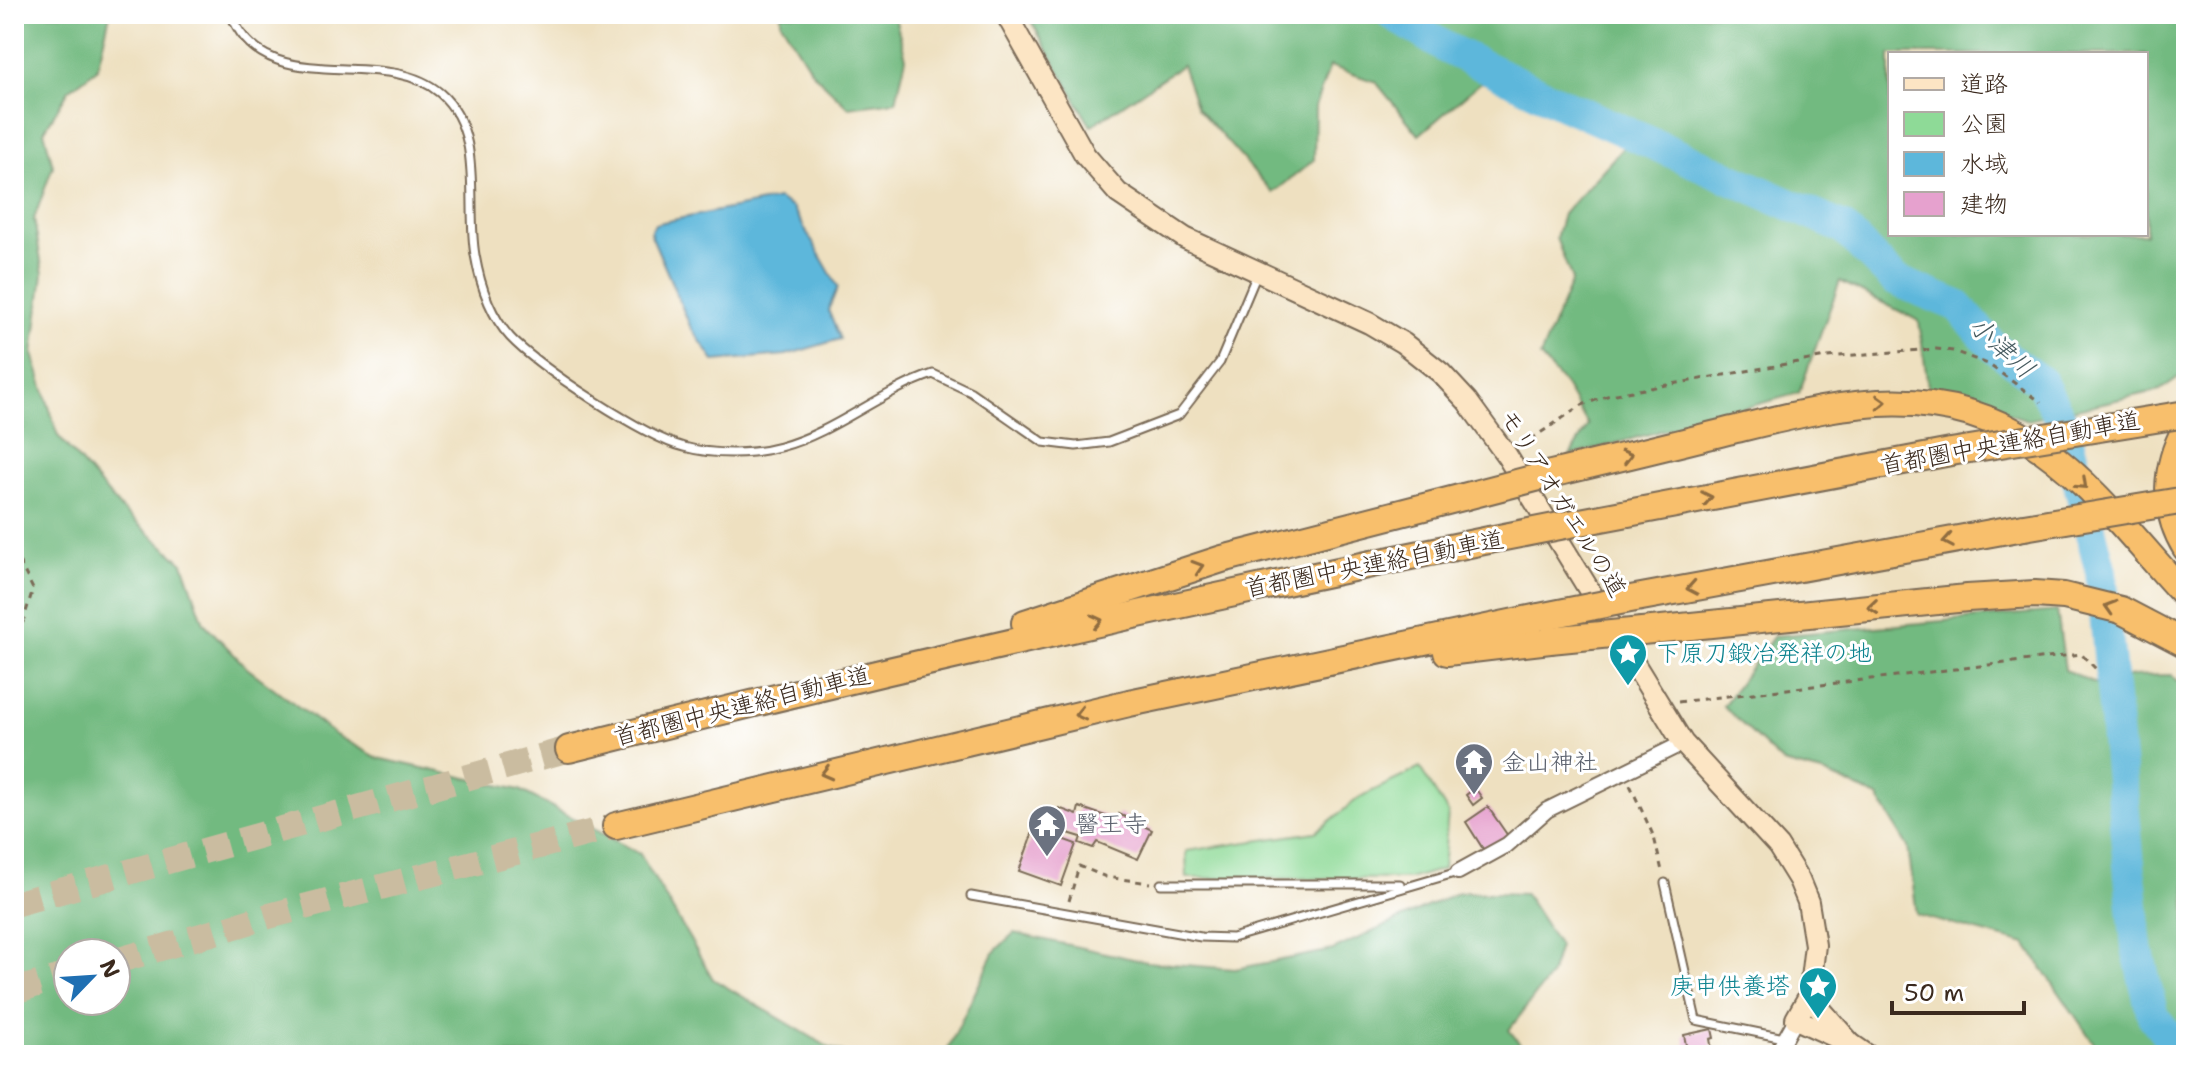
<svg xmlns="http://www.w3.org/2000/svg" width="2200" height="1069" font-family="'Shantell Sans','Klee One',sans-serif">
<rect width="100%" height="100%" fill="#fff"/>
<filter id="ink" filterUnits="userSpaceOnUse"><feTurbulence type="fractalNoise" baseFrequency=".0125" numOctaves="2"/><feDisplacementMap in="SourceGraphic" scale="16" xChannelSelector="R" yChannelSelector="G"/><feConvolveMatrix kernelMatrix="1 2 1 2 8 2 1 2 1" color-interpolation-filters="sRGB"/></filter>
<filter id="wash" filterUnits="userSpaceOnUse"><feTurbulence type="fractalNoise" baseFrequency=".006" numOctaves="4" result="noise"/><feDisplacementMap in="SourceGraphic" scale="32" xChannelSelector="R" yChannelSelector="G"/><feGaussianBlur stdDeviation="1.8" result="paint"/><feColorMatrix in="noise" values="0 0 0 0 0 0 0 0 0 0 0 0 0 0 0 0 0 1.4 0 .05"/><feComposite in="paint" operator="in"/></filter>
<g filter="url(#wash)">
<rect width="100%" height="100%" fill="#eee0c0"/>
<polygon fill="#8eda97" stroke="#64825a" stroke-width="2" points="1420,768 1448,813 1443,869 1409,879 1187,878 1186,851 1316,832 1360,797"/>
<g fill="#72ba80" stroke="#56724f" stroke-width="2" fill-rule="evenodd">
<path d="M14,14H110L97,69L69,90L44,131L53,166L34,219L43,274L33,354L58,436L121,509L183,563L204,623L247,668L337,736L378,758L520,790L640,854L713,979L830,1048L849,1055H14ZM68,953H116V1001H68Z"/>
<polygon points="781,14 894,14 906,58 896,101 848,107 813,73 781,22"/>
<path d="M1027,14H2186V372L2160,390L2028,420L1928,387L1919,321L1840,281L1799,393L1570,456L1588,425L1564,384L1540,357L1572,280L1556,238L1563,214L1640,129L1481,82L1419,135L1376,82L1330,66L1315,106L1314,160L1273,193L1197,108L1182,65L1091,126ZM1890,54H2146V234H1890Z"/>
<polygon points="2057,611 2065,670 2101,686 2132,676 2171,675 2186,689 2186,1055 2102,1055 2026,944 1917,915 1908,847 1878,797 1826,774 1783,763 1723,706 1774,636"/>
<polygon points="1459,892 1525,894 1559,946 1550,976 1509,1030 1529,1055 945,1055 995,951 1014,933 1147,962 1235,969 1333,950"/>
</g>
<polygon fill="#5db7db" stroke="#4c707c" stroke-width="2" points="778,199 793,208 838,287 828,310 840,339 786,355 714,361 690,326 650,232 655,224 663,222"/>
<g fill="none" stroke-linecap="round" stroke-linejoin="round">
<polyline stroke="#5db7db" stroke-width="32" points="1392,14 1446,48 1563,104 1843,228 1895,280 1958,306 1994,347 2041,382 2065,428 2101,572 2137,948 2153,1016 2183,1055"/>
</g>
<g id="blocks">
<g fill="#e6a1ce">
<polygon points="1475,788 1482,798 1473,805 1466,795"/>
<polygon points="1079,807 1117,820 1119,814 1152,830 1138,859 1097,842 1093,848 1079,843 1081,837 1055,829 1059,808 1077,815"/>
<polygon points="1488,807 1508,836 1485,852 1466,822"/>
<polygon points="1034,829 1076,844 1061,886 1019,871"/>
<polygon points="1712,1029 1714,1038 1710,1039 1713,1055 1688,1055 1684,1035"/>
</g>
</g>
</g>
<g filter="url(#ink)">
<use href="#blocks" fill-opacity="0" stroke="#7a6a57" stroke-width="2"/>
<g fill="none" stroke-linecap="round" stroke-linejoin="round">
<g stroke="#cabca0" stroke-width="26" stroke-dasharray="26 13" stroke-linecap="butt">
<polyline points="14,904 569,749"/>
<polyline points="116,961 269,916 616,826"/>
<polyline points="14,991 68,975"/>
</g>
<defs>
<g id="lane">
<path d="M231,14C264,103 383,43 440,93C485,132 466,204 475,255C480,284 490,315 510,337C538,367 645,437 684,447C713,455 751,455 780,447C836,432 879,392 933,374L971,392L1043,442L1076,446L1109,442L1179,415L1220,362L1257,274"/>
<polyline points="1665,883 1696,1020 1784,1038"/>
<polyline points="1161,884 1400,884"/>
<polyline points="971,896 1201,937 1232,938 1458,872"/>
</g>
<g id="street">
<polyline points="1458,872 1507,845 1547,810 1683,743"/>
<polyline points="1776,1055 1796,1019"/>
</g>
<g id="secondary">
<polyline points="1006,14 1085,155 1118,193 1185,238 1369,323 1403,343 1441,373 1467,401 1507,456 1683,743 1778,846 1799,880 1808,902 1815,945 1809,996 1796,1019 1851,1044"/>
<polyline points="1809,996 1851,1044 1867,1055"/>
</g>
<g id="highway">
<path d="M2186,428C2165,467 2162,509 2186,548"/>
<path d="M1551,474C1610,460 1669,446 1728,431C1841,404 1938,376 2042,449C2097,488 2140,547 2186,596"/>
<polyline points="1575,523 1951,452"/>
<polyline points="1625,600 2024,527"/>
<polyline points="1025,623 1222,559 1463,497"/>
<polyline points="1642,631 1967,598 2035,594 2064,596 2121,610 2186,644"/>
<polyline points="1447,652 1550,640"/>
<path d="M569,749C874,672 1180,602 1489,540"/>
<polyline points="616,826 1129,703 1539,617"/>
</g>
</defs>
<use href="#lane" stroke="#7a6a57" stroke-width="11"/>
<use href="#street" stroke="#7a6a57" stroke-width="18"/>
<use href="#secondary" stroke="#7a6a57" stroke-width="24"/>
<use href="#highway" stroke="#7a6a57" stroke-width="30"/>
<g stroke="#7a6a57" stroke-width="3" stroke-dasharray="6 6" stroke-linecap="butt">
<polyline points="1521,446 1582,405 1610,395 1826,357 1936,349 1953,351 1988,364 2041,402"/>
<polyline points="14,551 33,589 14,651"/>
<polyline points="1678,702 2081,654 2097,670"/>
<polyline points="1630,785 1654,837 1662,871"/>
<polyline points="1069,901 1079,866 1106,877 1150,883"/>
</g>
<use href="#lane" stroke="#fff" stroke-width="7"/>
<use href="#street" stroke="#fff" stroke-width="14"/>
<use href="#secondary" stroke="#fce5c4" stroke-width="20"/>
<use href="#highway" stroke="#f8bf6c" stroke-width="26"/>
<defs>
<g id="highway-bridge">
<polyline points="1951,452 2186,414"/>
<polyline points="1463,497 1551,474"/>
<polyline points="2024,527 2186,500"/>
<polyline points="1489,540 1575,523"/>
<polyline points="1539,617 1625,600"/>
<polyline points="1550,640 1642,631"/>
</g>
</defs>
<use href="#highway-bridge" stroke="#7a6a57" stroke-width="30" stroke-linecap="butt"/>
<use href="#highway-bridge" stroke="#f8bf6c" stroke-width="26"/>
</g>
<defs><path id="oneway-chevron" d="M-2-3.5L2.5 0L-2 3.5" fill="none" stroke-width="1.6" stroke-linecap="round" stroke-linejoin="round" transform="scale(2)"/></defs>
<g stroke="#906d41">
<use href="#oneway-chevron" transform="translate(1881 402) rotate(-2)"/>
<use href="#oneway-chevron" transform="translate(1627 456) rotate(-14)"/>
<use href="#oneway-chevron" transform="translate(2082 484) rotate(43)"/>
<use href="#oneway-chevron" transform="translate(1707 498) rotate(-11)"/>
<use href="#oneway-chevron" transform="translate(1948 541) rotate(170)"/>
<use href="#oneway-chevron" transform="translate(1198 567) rotate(-18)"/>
<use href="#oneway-chevron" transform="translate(1692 588) rotate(170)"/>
<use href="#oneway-chevron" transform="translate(1873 607) rotate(174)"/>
<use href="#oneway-chevron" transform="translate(2110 607) rotate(-163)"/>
<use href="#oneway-chevron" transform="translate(1097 621) rotate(-13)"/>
<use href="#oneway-chevron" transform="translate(1080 714) rotate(167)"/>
<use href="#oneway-chevron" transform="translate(826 773) rotate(166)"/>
</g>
</g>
<defs>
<symbol id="sight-pin" viewBox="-11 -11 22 30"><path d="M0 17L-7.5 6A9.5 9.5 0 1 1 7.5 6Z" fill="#0f9aa8" stroke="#fff"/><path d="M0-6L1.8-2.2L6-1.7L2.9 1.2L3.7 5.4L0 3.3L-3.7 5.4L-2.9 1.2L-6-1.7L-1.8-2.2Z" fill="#fff"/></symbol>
<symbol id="temple-pin" viewBox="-11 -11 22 30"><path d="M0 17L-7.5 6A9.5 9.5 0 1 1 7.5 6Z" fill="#6b7280" stroke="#fff"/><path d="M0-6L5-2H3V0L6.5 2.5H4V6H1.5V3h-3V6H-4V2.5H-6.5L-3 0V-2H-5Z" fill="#fff"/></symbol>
</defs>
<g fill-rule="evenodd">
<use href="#sight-pin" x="1606" y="631" width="44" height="60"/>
<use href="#temple-pin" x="1452" y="740" width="44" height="60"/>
<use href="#temple-pin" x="1025" y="802" width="44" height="60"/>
<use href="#sight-pin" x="1796" y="964" width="44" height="60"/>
</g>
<g text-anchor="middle" stroke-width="6" stroke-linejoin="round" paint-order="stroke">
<g font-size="24" fill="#3b2a1e" stroke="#fff">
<text transform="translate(2010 443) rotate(-10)" y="8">首都圏中央連絡自動車道</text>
<text transform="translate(1563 503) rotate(58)" y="8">モリアオガエルの道</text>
<text transform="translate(1374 564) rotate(-11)" y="8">首都圏中央連絡自動車道</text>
<text transform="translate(742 706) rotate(-14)" y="8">首都圏中央連絡自動車道</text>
</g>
<g font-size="24" fill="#0d838f" stroke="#fff" text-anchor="start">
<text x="1656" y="661">下原刀鍛冶発祥の地</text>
<text x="1790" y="994" text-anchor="end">庚申供養塔</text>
</g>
<g font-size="24" fill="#5b616d" stroke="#fff" text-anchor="start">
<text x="1502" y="770">金山神社</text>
<text x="1075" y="832">醫王寺</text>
</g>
<g font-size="26" font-style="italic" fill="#475b60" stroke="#fff">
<text transform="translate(2002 347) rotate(42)" y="9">小津川</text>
</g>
</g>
<rect width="2200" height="1069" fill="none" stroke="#fff" stroke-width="48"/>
<rect x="1888" y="52" width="260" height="184" fill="#ffffff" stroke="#b1aaa5" stroke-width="2"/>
<rect x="1904" y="78" width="40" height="12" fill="#fce5c4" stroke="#b1aaa5" stroke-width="2"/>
<text x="1960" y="92" font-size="24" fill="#3b2a1e">道路</text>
<rect x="1904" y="112" width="40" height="24" fill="#8eda97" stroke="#b1aaa5" stroke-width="2"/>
<text x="1960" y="132" font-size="24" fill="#3b2a1e">公園</text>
<rect x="1904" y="152" width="40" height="24" fill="#5db7db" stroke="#b1aaa5" stroke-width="2"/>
<text x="1960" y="172" font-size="24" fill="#3b2a1e">水域</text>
<rect x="1904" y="192" width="40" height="24" fill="#e6a1ce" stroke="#b1aaa5" stroke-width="2"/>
<text x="1960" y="212" font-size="24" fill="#3b2a1e">建物</text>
<g transform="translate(92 977) rotate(65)"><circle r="38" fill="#ffffff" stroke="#b1aaa5" stroke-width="2"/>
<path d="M0-6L14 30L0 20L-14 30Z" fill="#1f6fb2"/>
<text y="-12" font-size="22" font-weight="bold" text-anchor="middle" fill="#3b2a1e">N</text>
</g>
<path d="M1892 1001v12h132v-12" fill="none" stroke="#3b2a1e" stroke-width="4"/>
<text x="1904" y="1001" font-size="24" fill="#3b2a1e" stroke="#ffffff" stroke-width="6" paint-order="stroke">50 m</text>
</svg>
